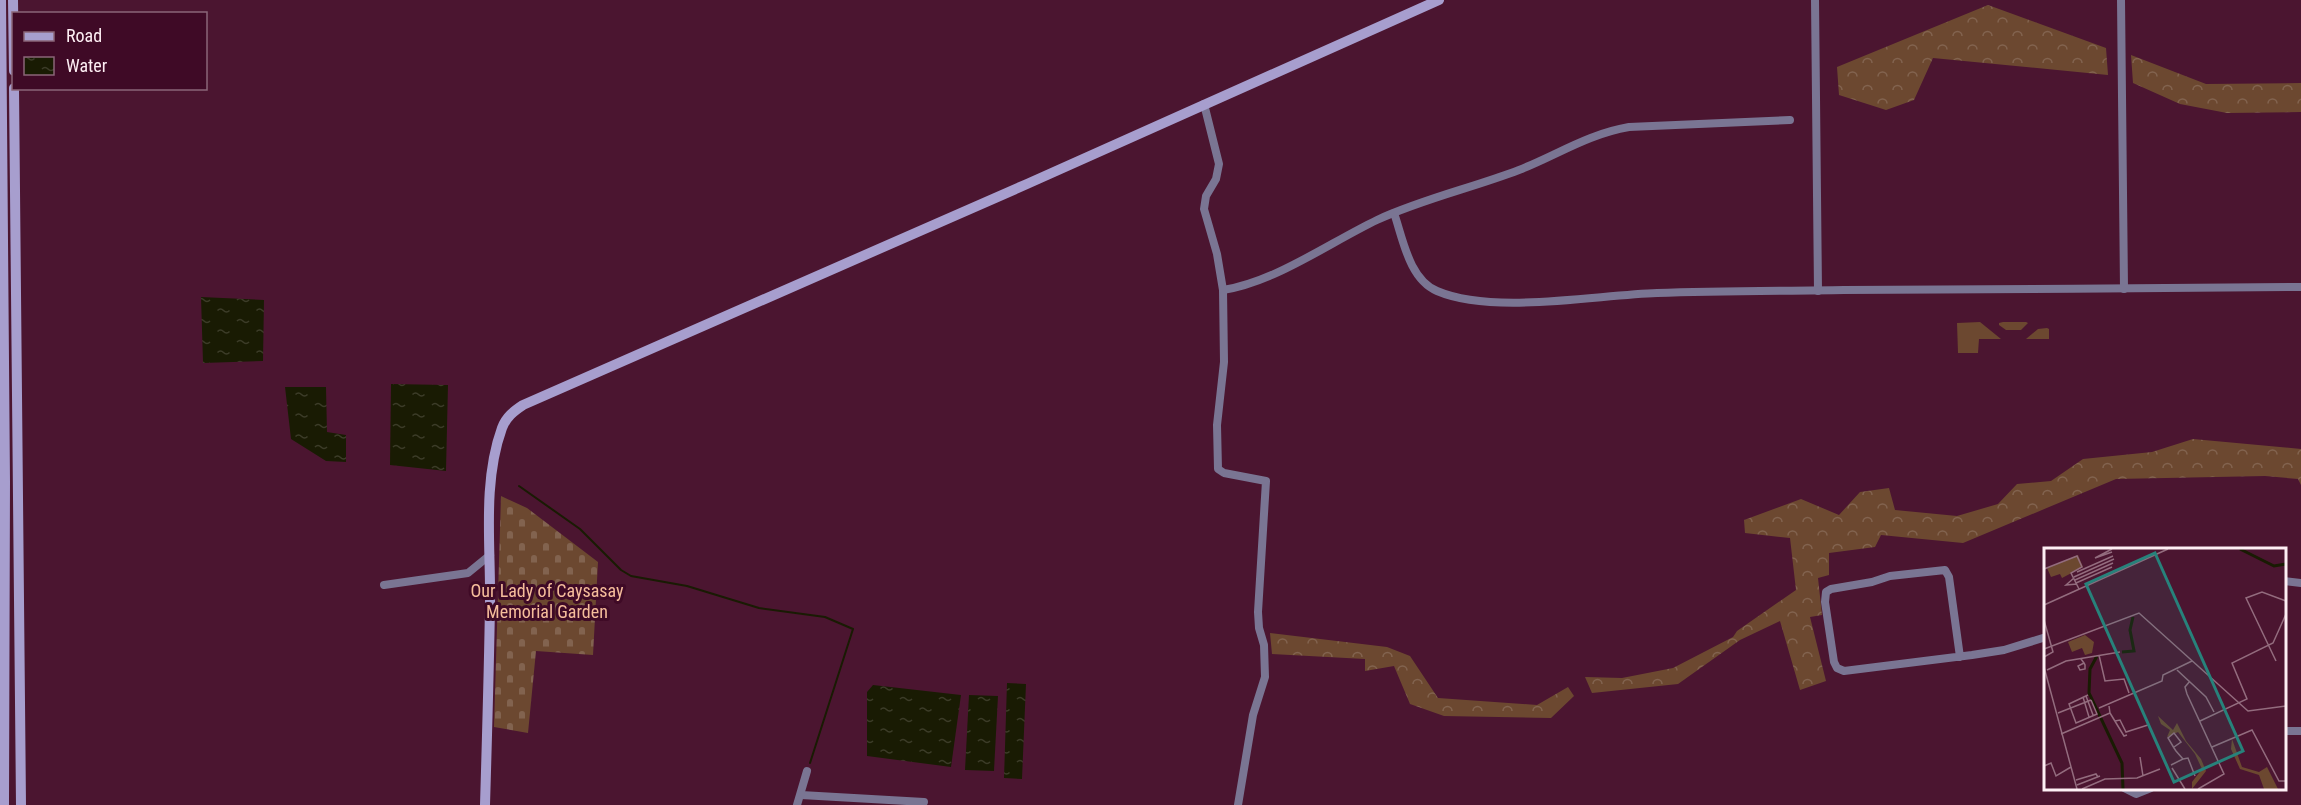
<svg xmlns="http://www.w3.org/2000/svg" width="2301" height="805" font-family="'Roboto Condensed',sans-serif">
<defs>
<pattern id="forest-crowns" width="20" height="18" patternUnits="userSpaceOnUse" patternTransform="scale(1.5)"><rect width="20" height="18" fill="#6c4830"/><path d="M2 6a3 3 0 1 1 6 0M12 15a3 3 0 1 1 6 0" fill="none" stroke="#82634f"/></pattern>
<pattern id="cemetery-stones" width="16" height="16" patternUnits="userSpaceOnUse" patternTransform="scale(1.5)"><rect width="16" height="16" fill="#6c4830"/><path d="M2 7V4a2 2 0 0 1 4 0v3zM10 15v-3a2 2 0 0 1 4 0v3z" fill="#82634f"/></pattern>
<pattern id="water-ripples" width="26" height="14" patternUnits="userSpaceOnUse" patternTransform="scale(1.5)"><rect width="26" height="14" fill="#191b03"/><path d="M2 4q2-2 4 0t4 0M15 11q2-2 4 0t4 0" fill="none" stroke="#3c3c28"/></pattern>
</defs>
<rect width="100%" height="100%" fill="#4b1530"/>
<g fill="#6c4830">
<polygon points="1980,322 2001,339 1979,339 1978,353 1958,353 1957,323"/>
<polygon points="2003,322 2026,322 2028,323 2021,330 2006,330 1999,325 1999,323"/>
<polygon points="2047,328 2049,329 2049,339 2026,339 2038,329"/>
</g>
<g fill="url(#forest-crowns)">
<polygon points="1988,5 2106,48 2108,75 1933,58 1914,100 1886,110 1839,95 1837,67"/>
<polygon points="2131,55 2206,84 2301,83 2301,112 2227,113 2180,104 2133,83"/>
<polygon points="2193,439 2301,449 2301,485 2298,479 2265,476 2116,479 1963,543 1881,535 1875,547 1829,553 1829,575 1818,578 1822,615 1810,617 1826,681 1800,690 1780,621 1740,640 1678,684 1592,693 1585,677 1622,678 1673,668 1733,637 1737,631 1796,590 1790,538 1745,533 1744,520 1801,499 1839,515 1860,492 1889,488 1895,510 1957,516 1998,504 2017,484 2051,481 2083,459 2152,452"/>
<polygon points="1270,633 1387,647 1410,656 1438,698 1537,705 1568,687 1574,696 1551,718 1444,716 1410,704 1394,666 1365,671 1365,659 1272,654"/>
</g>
<polygon fill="url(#cemetery-stones)" points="501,496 527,508 598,562 593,655 536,651 528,733 494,727"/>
<g fill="url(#water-ripples)">
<polygon points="201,297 264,300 263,361 203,363"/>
<polygon points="391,384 448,385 446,471 390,465"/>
<polygon points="285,387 326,387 327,432 346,435 346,462 326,461 291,439"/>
<polygon points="1007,683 1026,684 1022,779 1004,778"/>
<polygon points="873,685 961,695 951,767 867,756 867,692"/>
<polygon points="969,695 998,696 994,771 965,770"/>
</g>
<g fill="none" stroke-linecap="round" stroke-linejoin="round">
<polyline stroke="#191b03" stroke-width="2" points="519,486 580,529 621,570 631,576 687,586 759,608 825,617 853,629 810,763"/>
<g stroke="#7a7593" stroke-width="8">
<polyline points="1815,0 1818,291"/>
<polyline points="2121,0 2124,289"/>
<polyline points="1204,104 1219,164 1216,179 1206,196 1204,209 1217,254 1223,290 1224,362 1217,425 1218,469 1224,473 1266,481 1258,612 1259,628 1264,645 1265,677 1253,715 1238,805"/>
<path d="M1394,213C1403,239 1409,279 1437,291C1493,315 1595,295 1657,293C1719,291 1782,291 1844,290C1996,289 2149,289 2301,287"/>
<path d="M1223,290C1275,282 1329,243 1377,220C1422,199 1472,188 1519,170C1557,155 1588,134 1629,127L1790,120"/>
<polyline points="2284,581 2301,583"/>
<polyline points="384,585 468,573 490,555"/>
<polyline points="1960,657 1949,577 1945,570 1890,576 1872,582 1831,589 1826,592 1825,602 1834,662 1837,668 1844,671 1972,655 2004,650 2046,637"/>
<polyline points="2284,731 2301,731"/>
<polyline points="2124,788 2136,794 2151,788"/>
<polyline points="801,795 924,802"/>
<polyline points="797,805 807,771"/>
</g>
<g stroke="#a79ece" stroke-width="10">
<polyline points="1,0 5,481 4,805"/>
<polyline points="13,0 14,71"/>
<polyline points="14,88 21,805"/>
<path d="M485,805C487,738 489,671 490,604C491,547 482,483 502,428C506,417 514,411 523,405L1027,184L1439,0"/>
</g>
</g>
<g text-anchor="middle" stroke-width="6" stroke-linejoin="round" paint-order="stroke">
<g font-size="18" fill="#f5bd9b" stroke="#3f0a26">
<text x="547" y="597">Our Lady of Caysasay<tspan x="547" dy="21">Memorial Garden</tspan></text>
</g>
</g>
<g transform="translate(2044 548)">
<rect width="242" height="242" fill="#4b1530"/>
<path d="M34,7L39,19L18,30L16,26L7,29L3,20ZM114,168L129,182L133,175L142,193L157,211L162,223L148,241V234L158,221L151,206L134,184L123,189L126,182L117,176ZM188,191L198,219L215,224L223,219L234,241H220L215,227L196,221L187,201Z" fill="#6c4830"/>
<path d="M41,87L50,94L48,105L41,107L38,100L28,104L24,94Z" fill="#6c4830"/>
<path fill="none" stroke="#191b03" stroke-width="3" d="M196,1L230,18L242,16M78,104L90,103L86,82L89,69M53,108L46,121L45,145L78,215L79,241"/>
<path fill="none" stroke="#936c7e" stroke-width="1.5" d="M68,1L51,10L68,4M0,21L33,8L38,19L27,25L35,41M33,24L69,8M30,29L70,11M30,30L22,37L33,36M31,32L69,15M32,35L68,19M0,57L124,1M0,72L9,104L0,109M0,101L95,65L204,163L242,158M55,107L61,133L80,131L85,145M37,111L40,115L41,117V121L36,122L34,118L40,115M232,113L202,50L218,44L242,53M0,119L33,241M3,122L22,113L76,104M133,122L162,149L170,164M146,133L141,139L143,146L180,226L154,241M44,147L25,156L32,175L53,166L47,152M42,148L49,167M39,149L45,169M55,160L118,133L119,127L148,113M14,165L47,152M66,165L80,188L83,187M71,173L76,172L82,184L104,177M156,173L203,151L188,115L229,95L242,66M17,186L66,165L65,158M168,199L208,182L235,233H242M96,209L99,228M139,211L144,210L151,228M127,217L139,211L132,203L130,200L124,190L130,185L137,194L130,199M0,218L7,215L12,228L27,219M128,220L141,241M32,232L52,226L54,229M33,237L56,228M38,241L61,231L93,230L116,221"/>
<path fill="#27827b" fill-opacity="0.15" stroke="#27827b" stroke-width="3" d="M111,5L199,203L130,234L42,36Z"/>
<rect width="242" height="242" fill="none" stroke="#feeff4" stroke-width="3"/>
</g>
<rect x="12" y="12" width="195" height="78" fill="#3f0a26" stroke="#8b6678" stroke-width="1.5"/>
<rect x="24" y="32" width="30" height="9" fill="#a79ece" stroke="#8b6678" stroke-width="1.5"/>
<text x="66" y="42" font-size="18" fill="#feeff4">Road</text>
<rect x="24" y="57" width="30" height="18" fill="url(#water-ripples)" stroke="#8b6678" stroke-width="1.5"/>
<text x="66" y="72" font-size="18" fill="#feeff4">Water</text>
</svg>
